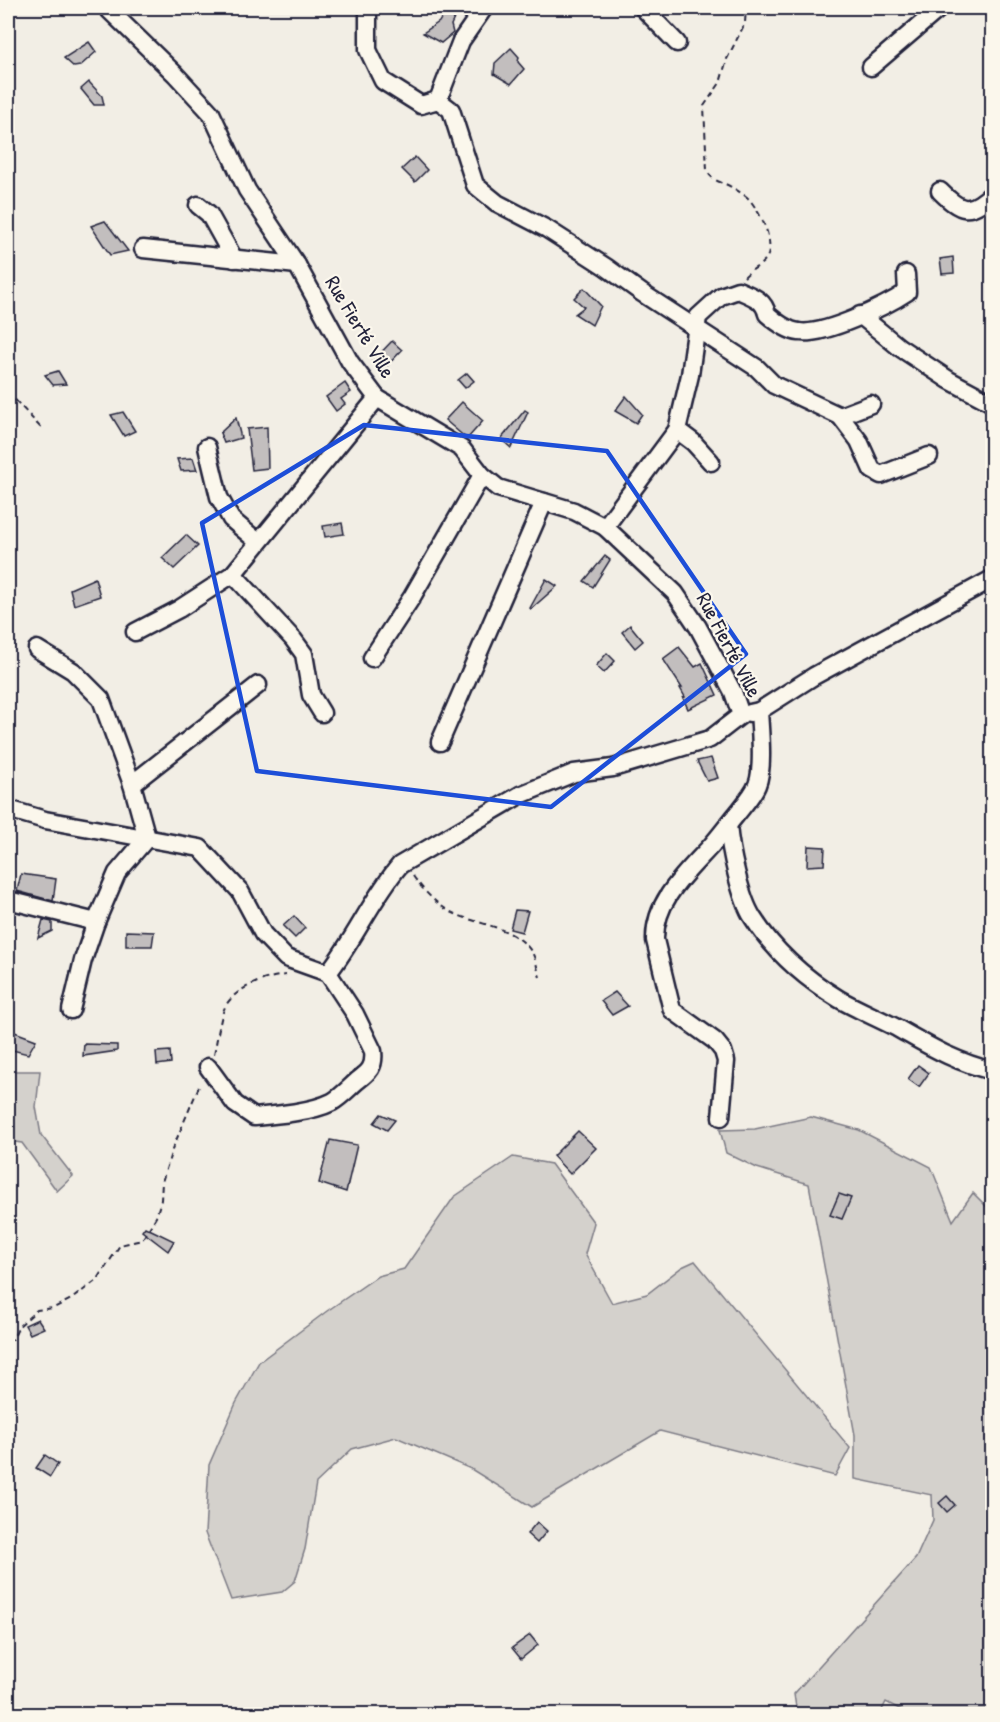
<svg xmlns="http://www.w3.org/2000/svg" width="1000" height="1722" font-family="'Patrick Hand',sans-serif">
<rect width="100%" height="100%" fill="#f2eee5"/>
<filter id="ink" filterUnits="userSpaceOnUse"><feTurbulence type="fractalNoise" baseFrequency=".0167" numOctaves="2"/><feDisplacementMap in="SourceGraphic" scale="12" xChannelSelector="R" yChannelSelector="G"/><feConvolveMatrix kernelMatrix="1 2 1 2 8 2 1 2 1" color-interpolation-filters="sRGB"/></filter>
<g filter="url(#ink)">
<g fill="#d4d1cc" stroke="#7b7a84" stroke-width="1.5">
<polygon points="8,1071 40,1071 36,1107 41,1135 73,1176 57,1191 22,1143 8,1141"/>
<polygon points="811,1117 859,1130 931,1167 953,1221 973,1193 992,1212 992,1714 909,1714 886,1702 880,1714 797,1714 794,1694 916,1558 933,1520 932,1495 855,1479 855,1435 809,1184 757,1168 726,1153 720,1130 755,1129"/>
<polygon points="513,1157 551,1164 594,1223 585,1254 612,1303 647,1294 682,1267 695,1261 850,1448 835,1476 660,1431 532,1507 471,1469 396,1437 352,1449 316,1483 305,1549 295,1581 282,1592 231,1600 205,1533 209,1465 236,1403 259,1362 327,1311 378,1276 404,1269 454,1197"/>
</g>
<g fill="#c2bebe" stroke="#22223b" stroke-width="1.5">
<polygon points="447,8 459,8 451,25 453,33 441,43 423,33 439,22"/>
<polygon points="89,42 96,52 80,66 74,67 64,58"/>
<polygon points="511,48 519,57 518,62 524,69 511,84 494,74 495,63"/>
<polygon points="89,82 102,96 104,105 94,105 81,89"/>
<polygon points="415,157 427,170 415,182 402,169"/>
<polygon points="105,221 128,251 110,255 91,226"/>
<polygon points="953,257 954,273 942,274 940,259"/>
<polygon points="584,288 601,306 592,325 575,314 584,307 574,298"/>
<polygon points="392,341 402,350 382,371 372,362"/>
<polygon points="58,371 66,384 53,385 45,375"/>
<polygon points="467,373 474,381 465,388 458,380"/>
<polygon points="345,383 351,392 341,399 345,404 336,411 326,397"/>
<polygon points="626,396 642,414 636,423 615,411"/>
<polygon points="462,402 483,421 467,439 445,420"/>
<polygon points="525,410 528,412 511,448 501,439"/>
<polygon points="123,412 135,431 124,436 111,415"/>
<polygon points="236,418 241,438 224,443 220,433"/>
<polygon points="267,427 268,468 252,470 247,429"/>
<polygon points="193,458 197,470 181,471 177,459"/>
<polygon points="342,523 344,534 325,537 323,526"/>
<polygon points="186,535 198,546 174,569 162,558"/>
<polygon points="605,556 610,560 593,587 584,581"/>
<polygon points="95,578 100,596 74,605 70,589"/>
<polygon points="546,579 557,586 531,609 530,608"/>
<polygon points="630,625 643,641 635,648 622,632"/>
<polygon points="679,647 695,667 702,663 717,695 688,709 683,698 685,697 680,688 682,688 663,659"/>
<polygon points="607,653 615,661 604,673 596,666"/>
<polygon points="711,758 718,778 707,781 697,761"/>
<polygon points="808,846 825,847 824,865 807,866"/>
<polygon points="21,874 56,879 53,901 17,891"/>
<polygon points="515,910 528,911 522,932 510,929"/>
<polygon points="294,916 305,928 295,938 283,926"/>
<polygon points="43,920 52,922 52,931 38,938"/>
<polygon points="126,931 154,932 152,946 126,946"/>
<polygon points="615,992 628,1006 612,1015 601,1001"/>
<polygon points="12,1031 36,1040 28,1054 8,1049"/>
<polygon points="84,1044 117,1045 117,1051 83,1056"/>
<polygon points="170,1051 171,1063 157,1065 156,1052"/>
<polygon points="918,1065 929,1073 919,1087 908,1079"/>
<polygon points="381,1114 395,1120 387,1130 374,1123"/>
<polygon points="578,1131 596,1148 570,1174 553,1156"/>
<polygon points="330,1140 357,1145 346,1192 319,1183"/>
<polygon points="839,1194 851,1198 842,1219 830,1215"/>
<polygon points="145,1227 174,1241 168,1251 142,1231"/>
<polygon points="38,1319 44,1328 30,1334 25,1325"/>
<polygon points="45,1455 58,1464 50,1477 36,1468"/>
<polygon points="947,1496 955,1505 947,1512 939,1503"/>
<polygon points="537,1522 547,1531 537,1543 527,1534"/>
<polygon points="530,1635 538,1645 521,1659 512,1648"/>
</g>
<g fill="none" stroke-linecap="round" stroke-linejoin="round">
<defs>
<g id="minor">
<path d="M107,8L175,74L211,113L247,190L297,265L350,362L377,398L462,449L482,475L498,488L574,511L605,527L675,593L698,627L733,692L741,715L710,739L613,768L574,773L520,795L400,865C372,898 355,939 328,973"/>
<polyline points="368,8 368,50 383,81 421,105 438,100 451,110 475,185 497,203 547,229 606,267 642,293 757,368 774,385 840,416 871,404"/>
<polyline points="643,8 677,43"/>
<polyline points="871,67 940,8"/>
<polyline points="438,100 461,41 484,8"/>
<path d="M940,191C961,212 969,215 992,194"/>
<polyline points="198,205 209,214 234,259"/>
<polyline points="143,249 297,265"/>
<polyline points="860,315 899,347 949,380 992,403"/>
<polyline points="840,416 859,441 872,470 881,475 929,456"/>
<polyline points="677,430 693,442 711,462"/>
<polyline points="207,447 219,497 231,519 258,542"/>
<path d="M605,527L677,430L690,375L698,317L721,296L738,290C751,296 764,299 767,314C775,321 788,331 799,332C824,336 886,306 907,292L906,274"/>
<polyline points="233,574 293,639 304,654 311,695 322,713"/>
<polyline points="135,632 179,609 233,574 377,398"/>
<polyline points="372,658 412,597 482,475"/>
<polyline points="750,713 759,711 814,676 992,579"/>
<polyline points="440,742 544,502"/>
<polyline points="132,784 258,685"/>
<path d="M8,809L45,820L200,848L240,891L263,934L286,958L328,973L355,1014L373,1051C375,1067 369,1072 357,1081C349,1088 341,1097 332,1102C312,1112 277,1115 254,1117L235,1104L208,1067"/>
<path d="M728,825C730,849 740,898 753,918C774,951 806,979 839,999C858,1010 878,1018 897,1028C931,1047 953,1061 992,1071"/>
<polyline points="8,900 96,922 117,873 147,838 132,784 101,699 73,671 37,649"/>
<polyline points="71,1010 83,960 96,922"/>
<path d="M721,1117L726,1061L723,1051L715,1041L672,1010L655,940C654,901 686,873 710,847C719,837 727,826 736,815C743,806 753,795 757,785C764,769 760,729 759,711"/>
</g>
</defs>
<use href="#minor" stroke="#22223b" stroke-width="21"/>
<g stroke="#22223b" stroke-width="2" stroke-dasharray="6 4.5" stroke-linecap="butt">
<path d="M744,277C751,269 764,265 768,255C774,238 759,211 749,199C745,195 738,191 733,188C722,181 714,183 707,171L704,106L720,83L727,59L745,23L746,8"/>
<polyline points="8,392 41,428"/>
<path d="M413,876C423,890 434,902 449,911C475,925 513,925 531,951C536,958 537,969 540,977"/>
<path d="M214,1054C217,1040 219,1025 223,1012C230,989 265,977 286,975"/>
<polyline points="8,1342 13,1339 19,1326 37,1310 54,1308 73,1298 98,1279 120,1245 142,1240 156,1217 161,1200 162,1182 172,1150 200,1084"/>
</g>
<use href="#minor" stroke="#fbf7ec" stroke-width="16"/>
</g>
</g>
<path fill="none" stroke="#1d4ed8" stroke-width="4.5" stroke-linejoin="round" d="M364,425L607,451L746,654L551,807L257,771L202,523Z"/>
<g text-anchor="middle" stroke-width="4.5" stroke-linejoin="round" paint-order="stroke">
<g font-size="21" fill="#22223b" stroke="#fbf7ec">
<text transform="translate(360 327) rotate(59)" y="7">Rue Fierté Ville</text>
<text transform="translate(729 645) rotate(62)" y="7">Rue Fierté Ville</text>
</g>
</g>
<rect width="1000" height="1722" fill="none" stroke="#fbf7ec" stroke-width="30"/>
<rect x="15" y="15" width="970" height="1692" fill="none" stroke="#22223b" stroke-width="2" filter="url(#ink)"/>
</svg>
